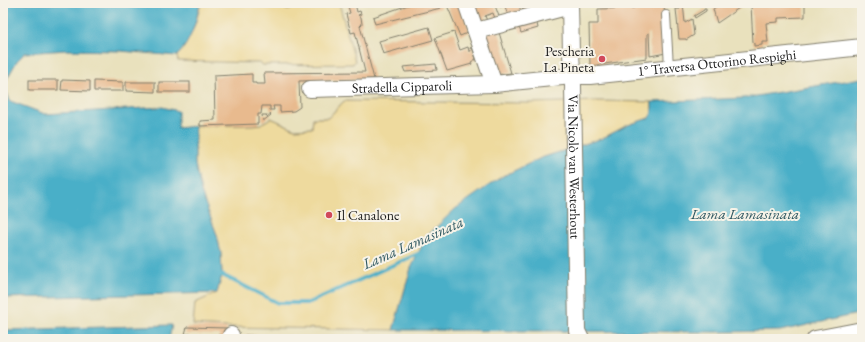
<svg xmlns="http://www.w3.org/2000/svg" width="865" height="342" font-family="'EB Garamond',serif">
<rect width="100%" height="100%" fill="#f7f3e8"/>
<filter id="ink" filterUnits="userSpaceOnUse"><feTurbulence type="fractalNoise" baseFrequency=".025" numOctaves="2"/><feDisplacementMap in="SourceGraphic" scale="8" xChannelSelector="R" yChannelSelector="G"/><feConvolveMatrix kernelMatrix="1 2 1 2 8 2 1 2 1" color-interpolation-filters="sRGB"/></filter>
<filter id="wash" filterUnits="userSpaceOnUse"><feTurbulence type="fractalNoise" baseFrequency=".012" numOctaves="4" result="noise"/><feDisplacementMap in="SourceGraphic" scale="16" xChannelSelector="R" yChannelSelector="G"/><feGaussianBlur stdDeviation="0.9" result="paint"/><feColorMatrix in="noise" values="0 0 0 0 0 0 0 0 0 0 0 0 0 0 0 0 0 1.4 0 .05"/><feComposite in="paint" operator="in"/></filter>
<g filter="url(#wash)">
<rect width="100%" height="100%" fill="#e9e1bd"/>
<g fill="#eeda9e" stroke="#857b5d">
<path d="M201,3H279L286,10L311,3H339L355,61L353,64L263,65L260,63L178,61L177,56C190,42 197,21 201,3Z"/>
<polygon points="344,101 529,103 598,101 652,102 652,113 649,118 628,125 603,138 541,158 501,177 411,268 393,330 227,327 193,325 195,303 217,293 222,275 221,254 217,235 201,192 195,164 195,126 254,125 261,124 271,118 295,129 312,128 313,118 328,118"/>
</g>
<g fill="#48afc8" stroke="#326672">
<path d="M3,3H200C196,22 191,42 177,56L121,51L66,50L25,53L17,61L4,84L10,101L45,114L162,107L178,111V128L195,126V164L201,192L217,235L221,254L222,275L217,293L3,298Z"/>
<polygon points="862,78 862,313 780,331 713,332 393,330 411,268 426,237 455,209 501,177 541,158 603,138 628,125 649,118 652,113 652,102 745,98"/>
<polygon points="172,325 169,339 3,339 3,330"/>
</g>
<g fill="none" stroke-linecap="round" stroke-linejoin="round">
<polyline stroke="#48afc8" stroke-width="4" points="222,275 278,303 308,303 422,252"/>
</g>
<g id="blocks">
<g fill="#e8ba8e">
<polygon points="347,3 355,3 357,12 360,11 361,14 358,15 361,17 362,24 360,26 374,79 299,81 300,107 294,111 280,112 280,106 273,106 274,110 270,110 270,106 262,106 261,114 258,114 258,124 200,126 200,121 215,120 214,76 252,74 252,83 256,83 256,84 265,84 264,73 365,72 355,32 351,33 346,14 350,13"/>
<polygon points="414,3 439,3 441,8 375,24 373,17"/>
<polygon points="446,3 461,3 470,32 460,36"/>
<polygon points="472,3 494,3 500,19 496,21 493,13 485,16 488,23 479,26"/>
<polygon points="499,3 519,3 521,14 508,17 505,6 500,7"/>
<polygon points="521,3 537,3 538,7 523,11"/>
<polygon points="634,3 664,3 666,53 650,56 649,33 647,34 647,58 590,66 589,24 598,24 598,9 634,8"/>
<polygon points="680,3 683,3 685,23 692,19 694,35 686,40 686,39 679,39 676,9 680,9"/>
<polygon points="720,3 805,3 805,17 778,18 778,22 766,23 768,42 762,42 762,45 754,46 754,43 753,43 751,5 742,5 742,6 717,23 713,9 720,4"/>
<polygon points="704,9 706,9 706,11 695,18 694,16 704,10"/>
<polygon points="536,19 538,28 521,33 518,24"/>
<polygon points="429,27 433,40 383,54 379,41"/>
<polygon points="498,29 511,73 496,75 484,33"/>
<polygon points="454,32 460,50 468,47 469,51 471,51 470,48 472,47 476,59 471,62 472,64 447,71 435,38"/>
<polygon points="436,64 437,70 405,72 403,67"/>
<rect x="29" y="80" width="29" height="10"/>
<polygon points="62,80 90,81 90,91 61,90"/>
<polygon points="94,81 123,82 123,91 94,91"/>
<polygon points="126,82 155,82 155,92 126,91"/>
<rect x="159" y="82" width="31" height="10"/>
<polygon points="270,114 271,115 263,121 262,115 267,115 266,116"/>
<polygon points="187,327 227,328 225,339 219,339 220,335 185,334"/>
<polygon points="245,335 264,336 264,339 245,339"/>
</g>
</g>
</g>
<g filter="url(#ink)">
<use href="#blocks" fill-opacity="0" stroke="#827e6c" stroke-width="1"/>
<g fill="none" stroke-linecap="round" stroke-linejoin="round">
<defs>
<polyline id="lane" points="666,15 669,67"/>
<g id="street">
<polyline points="466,3 494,84"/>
<path id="s1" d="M570,3L571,54L573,86L577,331L581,339"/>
<polyline points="476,31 570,6"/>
<path id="s2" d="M310,89L494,84L572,76H590L862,47"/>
<polyline points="230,339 231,335"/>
<polyline points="815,339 862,330"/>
</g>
</defs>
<use href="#lane" stroke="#827e6c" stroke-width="10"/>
<use href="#street" stroke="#827e6c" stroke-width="18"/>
<use href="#lane" stroke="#fff" stroke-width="8"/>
<use href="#street" stroke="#fff" stroke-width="16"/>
</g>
</g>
<g fill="#d1495b" stroke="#f7f3e8" stroke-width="1.5">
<circle cx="602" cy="59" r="4"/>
<circle cx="329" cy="215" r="4"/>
</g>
<g text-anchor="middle" stroke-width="4" stroke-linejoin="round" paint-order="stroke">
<g font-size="14" fill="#1c1c1c" stroke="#f7f3e8" text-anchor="end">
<text x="594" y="56">Pescheria<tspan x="594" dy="16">La Pineta</tspan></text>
<text x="337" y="220" text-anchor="start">Il Canalone</text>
</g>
<g font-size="14" fill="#1c1c1c" stroke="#f7f3e8">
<text dy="5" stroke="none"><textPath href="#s2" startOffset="408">1° Traversa Ottorino Respighi</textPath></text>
<text dy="5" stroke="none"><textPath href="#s2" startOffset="92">Stradella Cipparoli</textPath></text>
<text dy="5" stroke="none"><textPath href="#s1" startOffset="164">Via Nicolò van Westerhout</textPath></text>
</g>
<g font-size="15" font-style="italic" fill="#2e5761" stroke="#f7f3e8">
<text x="745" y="219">Lama Lamasinata</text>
<text transform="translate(413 243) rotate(-24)" y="5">Lama Lamasinata</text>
</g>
</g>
<rect width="865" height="342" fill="none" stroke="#f7f3e8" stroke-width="16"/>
</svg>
